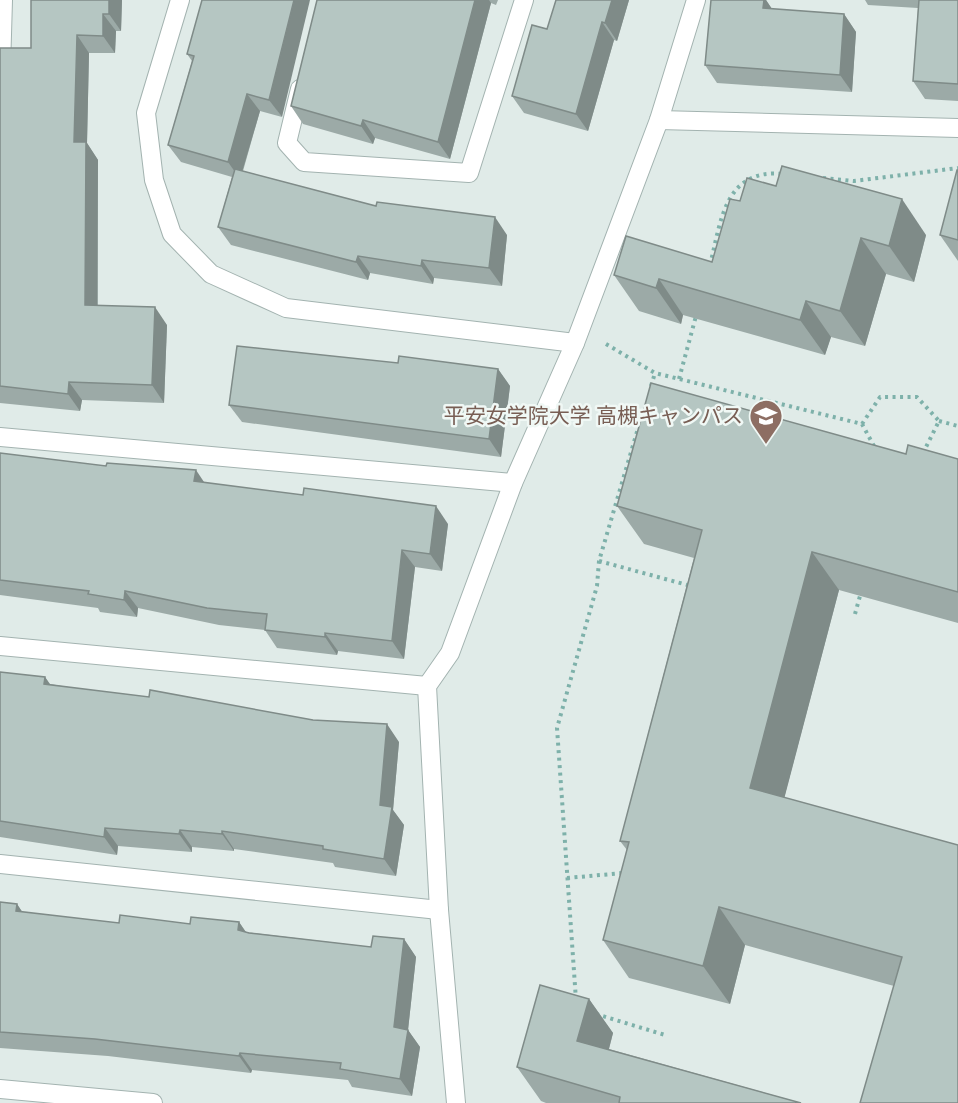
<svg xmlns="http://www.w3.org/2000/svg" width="958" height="1103" font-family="'Golos Text','Noto Sans JP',sans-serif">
<rect width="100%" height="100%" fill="#e0ebe8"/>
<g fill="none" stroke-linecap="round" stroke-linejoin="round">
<defs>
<g id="minor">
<polyline points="180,0 146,113 154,180 172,234 211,274 286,308 575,343"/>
<polyline points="300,89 287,143 304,162 469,173 524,0"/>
<polyline points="0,103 3,0"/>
<polyline points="659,120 958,128"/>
<polyline points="0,437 513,483"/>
<polyline points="0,646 427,686"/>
<polyline points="0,864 439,910"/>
<polyline points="0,1089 153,1103"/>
<polyline points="456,1103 439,910 427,686 450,653 513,483 575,343 659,120 696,0"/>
</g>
</defs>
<use href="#minor" stroke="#a3b3b0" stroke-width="20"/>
<g stroke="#7eb1aa" stroke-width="4" stroke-dasharray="3 4.5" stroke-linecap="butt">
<polyline points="823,178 854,181 958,168"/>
<path d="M710,265C721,222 724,168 783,174"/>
<polyline points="606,344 655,373 862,424 875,448"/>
<polyline points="679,379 696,316"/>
<polyline points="651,386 655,373"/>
<polyline points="939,421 958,426"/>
<polyline points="862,424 880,397 917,397 939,421 923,453"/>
<polyline points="599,561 691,586"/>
<polyline points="855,614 860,596"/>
<polyline points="567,878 623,873"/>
<polyline points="576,1000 557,728 597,586 599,561 644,408"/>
<polyline points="596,1014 665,1035"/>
</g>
<use href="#minor" stroke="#fff" stroke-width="18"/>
</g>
<g fill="#9caaa7">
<polygon points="31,0 122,0 121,31 116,31 115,53 89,53 87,143 98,160 98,305 167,325 164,403 82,400 80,411 0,403 0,48 31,48"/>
<polygon points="202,0 282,117 260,111 243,171 376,206 507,235 502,286 434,278 433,284 370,273 368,280 231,245 218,227 232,177 181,162 168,145 192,61 187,54"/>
<polygon points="317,0 498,0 496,5 491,3 450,159 375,138 373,144 303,124 291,106"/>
<polygon points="556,0 629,0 617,41 614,40 588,131 524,113 512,96 547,29"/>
<polygon points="711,0 766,0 772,9 844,14 856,32 852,92 717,83 705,65"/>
<polygon points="865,0 958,0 958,101 925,99 913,81 918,8 868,5"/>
<polygon points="958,170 958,261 940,235"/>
<polygon points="740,201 926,235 914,282 886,274 865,346 831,337 825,355 683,315 681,324 639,311 614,275 712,262"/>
<polygon points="498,369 510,386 501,457 242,422 229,405"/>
<polygon points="0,453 204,483 448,524 442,571 415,567 404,659 338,651 337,655 277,648 265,630 219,625 138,608 137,617 100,612 98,608 0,595"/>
<polygon points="906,454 958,459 958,623 839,590 784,798 958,845 894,986 745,945 730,1004 629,978 603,940 627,850 620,841 694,558 644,544 617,506"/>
<polygon points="0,672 45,677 50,684 399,742 393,810 404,825 396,876 335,867 333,863 234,849 234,851 192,847 192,852 118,846 117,855 0,837"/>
<polygon points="0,902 17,904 22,912 119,923 190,924 239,922 246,932 371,947 404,939 416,957 408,1030 420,1047 412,1096 352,1087 348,1080 252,1070 251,1073 108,1056 0,1048"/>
<polygon points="589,999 613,1033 609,1049 801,1103 546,1103 541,1101 517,1067"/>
</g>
<g fill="#7f8b88">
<polygon points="109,0 122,0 121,31 109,14"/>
<polygon points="294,0 310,0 282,117 269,100"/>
<polygon points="475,0 489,0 491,3 450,159 438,142"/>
<polygon points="612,0 629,0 617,41 605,23"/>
<polygon points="764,0 766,0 776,15 763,8"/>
<polygon points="103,14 116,31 115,53 103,36"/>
<polygon points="844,14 856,32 852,92 840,75"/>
<polygon points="602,22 614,40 588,131 576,114"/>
<polygon points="77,35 89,53 87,143 98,160 97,322 85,305 74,142"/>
<polygon points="247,94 260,111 240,179 228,162"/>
<polygon points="363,120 375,138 373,144 361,126"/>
<polygon points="902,199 926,235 914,282 889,246"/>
<polygon points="495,217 507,235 502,286 489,268"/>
<polygon points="861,238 886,274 865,346 840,311"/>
<polygon points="358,256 370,273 368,280 356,262"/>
<polygon points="422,260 434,278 433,284 421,266"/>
<polygon points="659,279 683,315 681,324 656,288"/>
<polygon points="806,301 831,337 825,355 800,320"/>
<polygon points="155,307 167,325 164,403 152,385"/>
<polygon points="498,369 510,386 501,457 489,439"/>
<polygon points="69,382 82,400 80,411 68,394"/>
<polygon points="196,470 208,488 194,481"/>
<polygon points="436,506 448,524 442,571 430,554"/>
<polygon points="402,550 415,567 404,659 392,641"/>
<polygon points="812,552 839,590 777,826 750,788"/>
<polygon points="125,591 138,608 137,617 124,600"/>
<polygon points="325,633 338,651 337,655 325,637"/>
<polygon points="45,677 57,695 44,684"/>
<polygon points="387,724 399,742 393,810 404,825 396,876 384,859 380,805"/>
<polygon points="105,828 118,846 117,855 104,837"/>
<polygon points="180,830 192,847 192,852 179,834"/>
<polygon points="222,831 234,849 234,851 222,834"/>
<polygon points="17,904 29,922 16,911"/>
<polygon points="719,907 745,945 730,1004 703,966"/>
<polygon points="239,922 251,940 238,930"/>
<polygon points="404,939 416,957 408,1030 420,1047 412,1096 400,1079 394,1027"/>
<polygon points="589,999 613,1033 602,1075 577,1041"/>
<polygon points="240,1053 252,1070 251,1073 239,1056"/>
</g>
<g fill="#b5c6c2" stroke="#7f8b88" stroke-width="1.5">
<polygon points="31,0 109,0 109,14 103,14 103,36 77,35 74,142 86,142 85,305 155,307 152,385 69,382 68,394 0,386 0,48 31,48"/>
<polygon points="202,0 294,0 269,100 247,94 228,162 168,145 194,56 187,54"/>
<polygon points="317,0 475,0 438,142 363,120 361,126 291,106"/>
<polygon points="556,0 612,0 605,23 602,22 576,114 512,96 532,25 547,29"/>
<polygon points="711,0 764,0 763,8 844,14 840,75 705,65"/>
<polygon points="919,0 958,0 958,84 913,81"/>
<polygon points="782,166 902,199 889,246 861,238 840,311 806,301 800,320 659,279 656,288 614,275 626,236 712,262 730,199 740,201 747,178 776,186"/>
<polygon points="235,169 376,206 377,202 495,217 489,268 422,260 421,266 358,256 356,262 218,227"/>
<polygon points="957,170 958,170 958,240 940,235"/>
<polygon points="237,346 398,363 399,356 498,369 489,439 229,405"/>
<polygon points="651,383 906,454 908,445 958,459 958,592 812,552 750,788 958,845 958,1103 860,1103 902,957 719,907 703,966 603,940 629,842 620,841 702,530 617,506"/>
<polygon points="0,453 106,466 107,463 196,470 194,481 303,495 304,488 436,506 430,554 402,550 392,641 325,633 325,637 265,630 267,614 207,608 125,591 124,600 88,594 89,591 0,580"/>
<polygon points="0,672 45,677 44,684 149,697 150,690 313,720 387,724 380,805 392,807 384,859 323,849 323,846 222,831 222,834 180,830 179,834 105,828 104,837 0,821"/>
<polygon points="0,902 17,904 16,911 119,923 120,915 190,924 191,917 239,922 238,930 249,933 371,947 373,936 404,939 394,1027 408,1030 400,1079 340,1069 341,1063 240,1053 239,1056 95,1039 0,1032"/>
<polygon points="540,985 589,999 577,1041 801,1103 619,1103 620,1097 517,1067"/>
</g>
<defs>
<symbol id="university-pin" viewBox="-11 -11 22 30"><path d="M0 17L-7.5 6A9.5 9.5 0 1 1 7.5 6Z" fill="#8d6e63" stroke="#f0f8f5"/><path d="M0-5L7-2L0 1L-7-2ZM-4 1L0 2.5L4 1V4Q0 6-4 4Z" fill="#fff"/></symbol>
</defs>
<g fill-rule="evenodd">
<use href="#university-pin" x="747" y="397" width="38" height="52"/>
</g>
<g text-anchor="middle" stroke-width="5" stroke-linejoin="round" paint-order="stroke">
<g font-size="21" fill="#785e54" stroke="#f0f8f5" text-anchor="end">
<text x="743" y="423">平安女学院大学 高槻キャンパス</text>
</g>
</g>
</svg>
